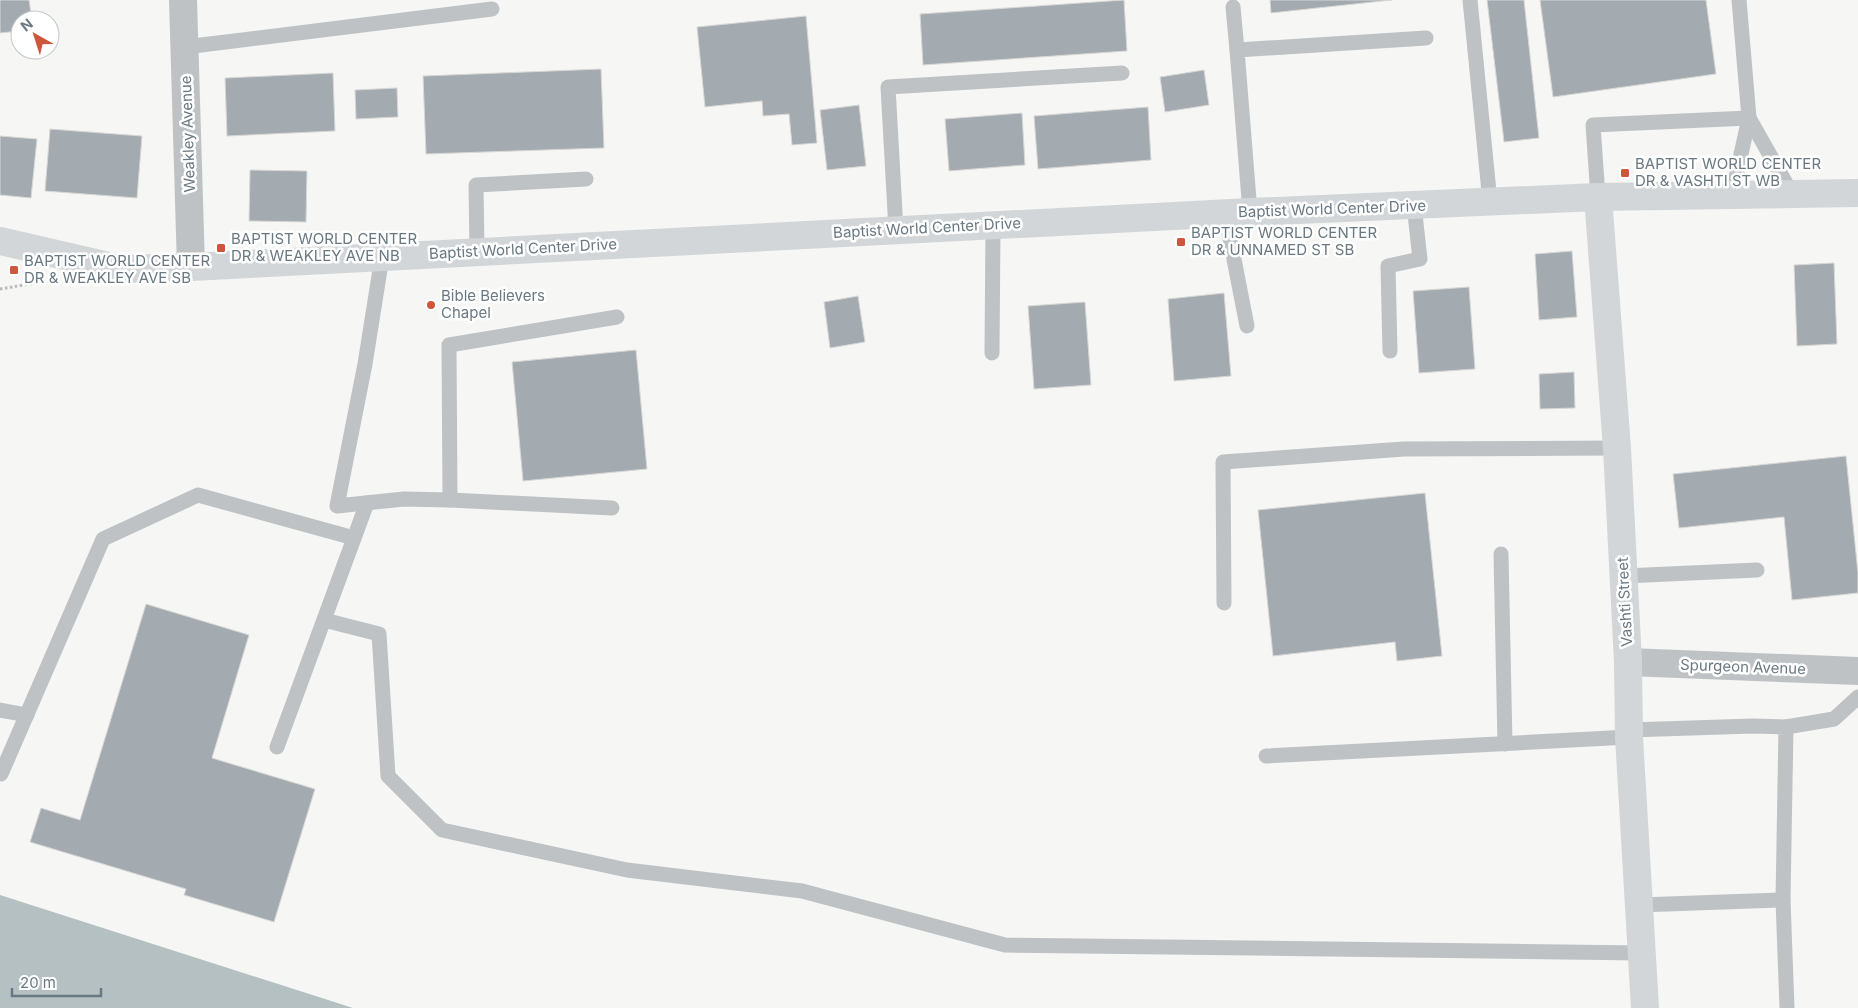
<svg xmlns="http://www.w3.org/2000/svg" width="1858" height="1008" font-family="Inter,sans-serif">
<rect width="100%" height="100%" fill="#f6f6f4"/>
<polygon fill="#b5c0c3" points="0,895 353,1008 0,1008"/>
<g fill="#a4abb0" stroke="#d8d8d6">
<polygon points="0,0 29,0 32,20 20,20 20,31 0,33"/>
<polygon points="1124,0 1127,51 923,65 920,14"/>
<polygon points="1270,0 1392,0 1271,13"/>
<polygon points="1487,0 1524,0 1539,138 1504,142"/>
<polygon points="1540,0 1706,0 1716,74 1553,97"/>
<polygon points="806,16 817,143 792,145 789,114 763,116 762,101 705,107 697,27"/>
<polygon points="601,69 604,148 426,154 423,76"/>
<polygon points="1204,70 1209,105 1165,112 1160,77"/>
<polygon points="333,73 335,131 227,136 225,78"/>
<polygon points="397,88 398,117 356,119 355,90"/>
<polygon points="859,105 866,166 827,170 820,110"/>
<polygon points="1148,107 1151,160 1038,169 1034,116"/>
<polygon points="1022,113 1025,165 949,171 945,119"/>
<polygon points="50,129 142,136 137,198 45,191"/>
<polygon points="0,136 37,139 31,198 0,195"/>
<polygon points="250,170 307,171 306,222 249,221"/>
<polygon points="1572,251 1577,317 1539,320 1535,254"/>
<polygon points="1834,263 1837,344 1797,346 1794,265"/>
<polygon points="1469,287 1475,369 1419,373 1413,291"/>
<polygon points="1224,293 1231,376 1174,381 1168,299"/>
<polygon points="858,296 865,342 830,348 824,302"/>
<polygon points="1085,302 1091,385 1034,389 1028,306"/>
<polygon points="636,350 647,469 523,481 512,362"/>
<polygon points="1574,372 1575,408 1540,409 1539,374"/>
<polygon points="1846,456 1858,573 1858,593 1792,600 1784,517 1679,528 1673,474"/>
<polygon points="1425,493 1442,656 1397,661 1395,642 1273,656 1258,510"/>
<polygon points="146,604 249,635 212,758 315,789 274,922 184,895 186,889 30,842 41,808 80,820"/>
</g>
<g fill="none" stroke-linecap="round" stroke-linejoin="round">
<polyline stroke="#b8bbbd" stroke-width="3" stroke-dasharray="2.5 2.5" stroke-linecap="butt" points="0,289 42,282"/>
<g stroke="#bec2c5" stroke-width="15">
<polyline points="1470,0 1490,202"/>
<polyline points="1233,7 1237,50"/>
<polyline points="185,47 492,9"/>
<polyline points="1732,195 1749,118 1739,0"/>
<polyline points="1598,197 1593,125 1749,118 1792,194"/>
<polyline points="1250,212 1237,50 1426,38"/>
<polyline points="1225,213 1247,326"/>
<polyline points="896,230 888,87 1122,73"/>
<polyline points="477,251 476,185 586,179"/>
<polyline points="382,257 365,364 337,506 404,499 450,500 449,345 617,317"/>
<polyline points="1390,351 1388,266 1420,259 1414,205"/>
<polyline points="992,353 993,225"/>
<polyline points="450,500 612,508"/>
<polyline points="1501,554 1505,744"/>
<polyline points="1624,576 1757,570"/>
<polyline points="1224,603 1223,462 1404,449 1617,448"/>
<polyline points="324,620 379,634 388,776 442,830 627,870 802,891 1005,945 1642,953"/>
<polyline points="0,710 27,715"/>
<polyline points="1786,727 1834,719 1858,697"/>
<polyline points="1629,730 1753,726 1786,727 1783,900 1787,1008"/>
<polyline points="277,747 367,503"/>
<polyline points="1266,756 1629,737"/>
<polyline points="1,774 103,539 198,495 354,538"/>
<polyline points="1639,905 1783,900"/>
</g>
<g stroke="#bec2c5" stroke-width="28">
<polyline points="183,0 191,267"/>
<polyline points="1628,662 1858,671"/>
</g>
<g stroke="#d2d6d9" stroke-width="28">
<polyline points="1598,197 1617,448 1628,662 1629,737 1645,1008"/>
<polyline points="0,241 121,269 191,267 1250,212 1598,197 1858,193"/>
</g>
</g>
<g fill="#ce563c" stroke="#fff" stroke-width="2">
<rect x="1620" y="168" width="10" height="10" rx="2.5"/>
<rect x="1176" y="237" width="10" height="10" rx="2.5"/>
<rect x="216" y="243" width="10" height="10" rx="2.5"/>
<rect x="9" y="265" width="10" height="10" rx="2.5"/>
<circle cx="431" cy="305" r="5"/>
</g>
<g text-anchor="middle" stroke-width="5" stroke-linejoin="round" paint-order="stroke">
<g font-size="15" fill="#697881" stroke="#fff">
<text transform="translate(188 134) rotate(-92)" y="5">Weakley Avenue</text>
<text transform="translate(1332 209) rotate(-2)" y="5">Baptist World Center Drive</text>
<text transform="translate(927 228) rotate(-3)" y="5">Baptist World Center Drive</text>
<text transform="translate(523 249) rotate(-3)" y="5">Baptist World Center Drive</text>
<text transform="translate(1625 602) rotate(-93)" y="5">Vashti Street</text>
<text transform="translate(1743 667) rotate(2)" y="5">Spurgeon Avenue</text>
</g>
<g font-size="15" fill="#697881" stroke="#fff" text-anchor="start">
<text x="1635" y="169">BAPTIST WORLD CENTER<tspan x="1635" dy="17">DR &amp; VASHTI ST WB</tspan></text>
<text x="1191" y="238">BAPTIST WORLD CENTER<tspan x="1191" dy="17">DR &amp; UNNAMED ST SB</tspan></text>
<text x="231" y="244">BAPTIST WORLD CENTER<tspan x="231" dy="17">DR &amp; WEAKLEY AVE NB</tspan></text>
<text x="24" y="266">BAPTIST WORLD CENTER<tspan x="24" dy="17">DR &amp; WEAKLEY AVE SB</tspan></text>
<text x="441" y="301">Bible Believers<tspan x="441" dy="17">Chapel</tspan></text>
</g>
</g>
<g transform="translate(35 35) rotate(321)"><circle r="24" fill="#ffffff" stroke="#c3c9cd"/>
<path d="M0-4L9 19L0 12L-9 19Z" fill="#ce563c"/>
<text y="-8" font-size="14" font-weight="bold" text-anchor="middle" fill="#697881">N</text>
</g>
<path d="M12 988v8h89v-8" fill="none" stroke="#697881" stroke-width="2.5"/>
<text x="20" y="988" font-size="15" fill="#697881" stroke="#ffffff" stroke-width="4" paint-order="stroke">20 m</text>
</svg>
